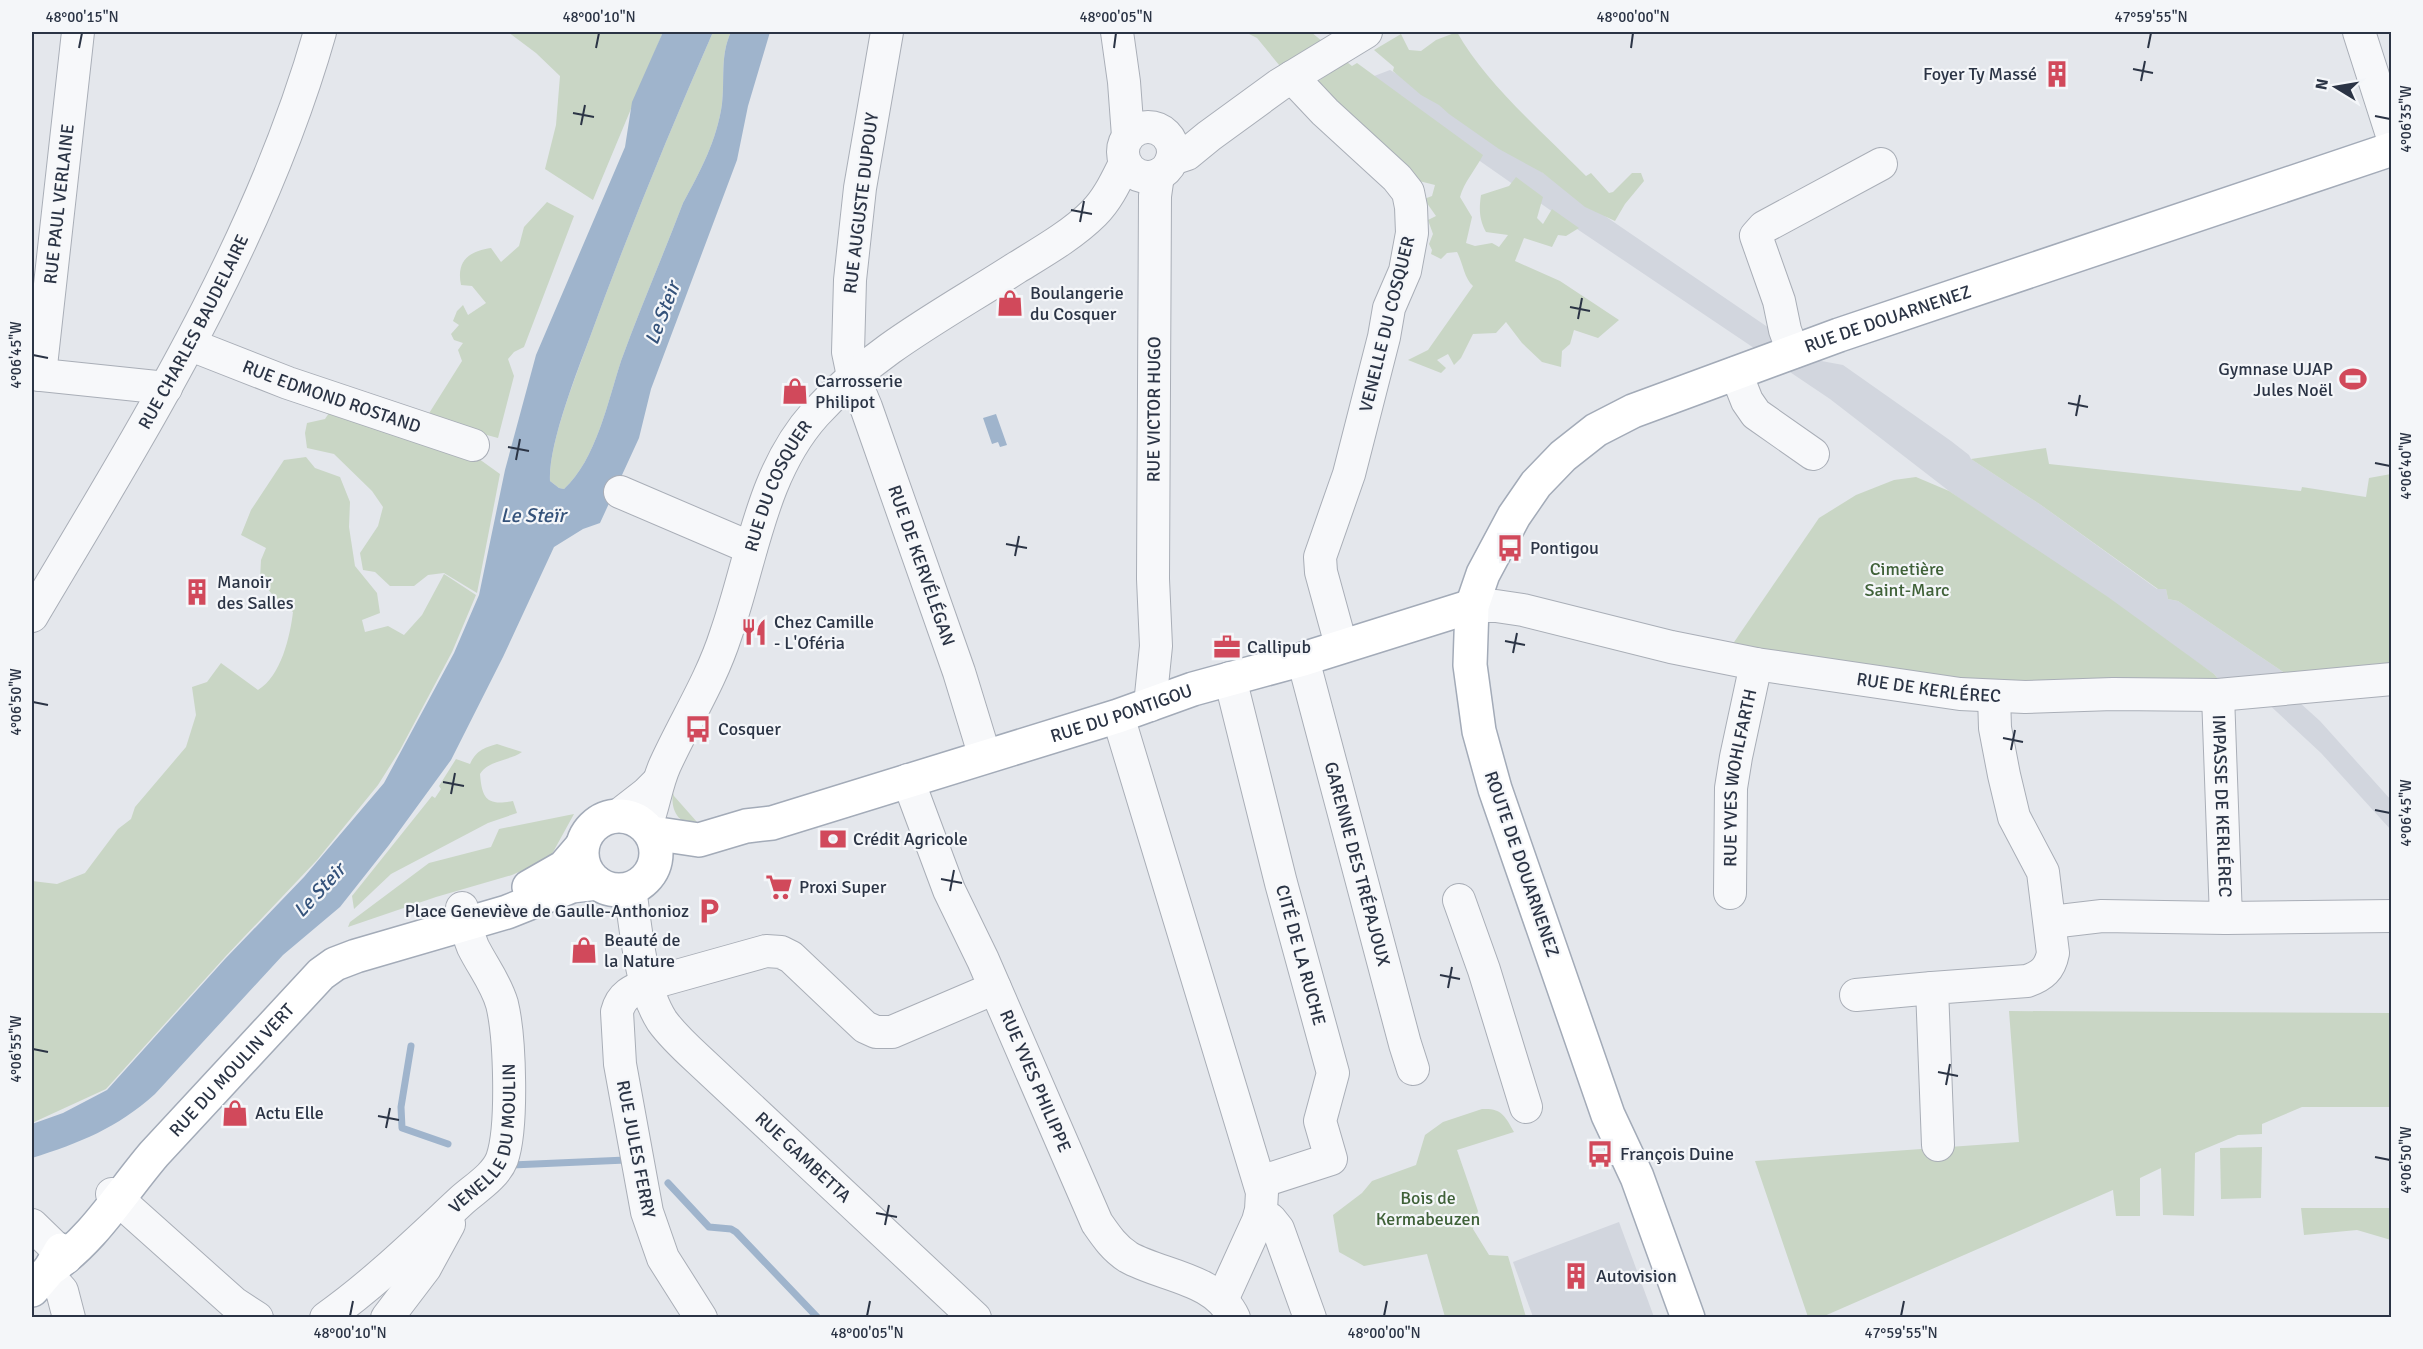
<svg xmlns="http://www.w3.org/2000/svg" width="2423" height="1349" font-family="Signika,sans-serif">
<rect width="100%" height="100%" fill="#e4e7ec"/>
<g fill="#d2d6de">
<polygon points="1390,70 1434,95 1577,197 1816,360 1843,365 1951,441 1969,455 1971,459 2041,505 2157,589 2166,589 2168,599 2178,601 2295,680 2299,702 2320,721 2391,800 2391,830 2321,753 2248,685 2224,686 2214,674 1949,491 1830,399 1580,231 1424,122 1369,78"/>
<polygon points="1619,1222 1654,1317 1533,1317 1513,1262"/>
</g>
<g fill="#c9d6c5">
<polygon points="508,32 663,32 593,200 545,169 556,125 560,76 536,53"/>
<path d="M713,32H731C720,55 725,79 722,104C717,140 700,172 683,203C663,256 640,308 621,361C608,401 596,460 564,489L559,488L550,481C548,445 577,373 590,337C628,233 669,132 713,32Z"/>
<polygon points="1245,32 1311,32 1328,46 1284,71 1257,38"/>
<path d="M1457,32C1485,83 1545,134 1586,176L1591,173L1609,193L1613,192L1632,173H1641L1644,181L1625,204L1615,221L1585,207L1543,173L1499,149L1449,114L1439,105L1421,95L1393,71L1394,67L1374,50L1401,34L1409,50L1421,51L1436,40Z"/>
<path d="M1338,55L1352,66L1357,63L1483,155C1476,169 1464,182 1460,197L1472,217L1466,243L1475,246L1492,243L1499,247L1508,235L1486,232C1479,219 1479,209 1481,195L1509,186L1516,177L1543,197L1537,218L1543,224L1552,209L1579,228L1566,236L1558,235L1552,247L1524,238L1515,261L1560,281L1619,320L1598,338L1574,330L1570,344L1562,351L1561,367L1542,362L1522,343L1506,322L1496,333L1473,334L1461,358L1454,365L1448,354L1437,360L1446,368L1441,373L1408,360L1428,350L1473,286C1464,278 1463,263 1457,252L1447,253L1441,259L1431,254L1432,250L1429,244L1433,234L1428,220L1436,216L1424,199L1432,196L1435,185L1419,181L1316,83L1324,77Z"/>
<path d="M547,202L574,216L524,347L514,352L508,359L514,376L498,438L472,431L461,446L500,474L477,593L444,573L428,575L414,586H390L375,572L363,570L360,553L378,526L383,507L372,491L334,454L307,448L305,433L307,423L325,419L333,407L416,434L462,361L458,350L463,343L454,340L451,334L459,325L453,321L457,311L463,305L468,315L486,303L472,286L461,285C456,261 469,251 491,248L501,262L519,246L524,227Z"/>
<polygon points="2046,448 2049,464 2301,491 2302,487 2366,497 2369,478 2391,474 2391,671 2295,680 2178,601 2168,599 2166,589 2158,589 2041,505 1971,459"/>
<path d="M306,457L315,468L340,477L350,502L349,527L355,566L377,593L380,613L362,620L365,632L388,626L404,635L422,615L444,574L476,595L452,652L400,750L378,785L317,860L225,957L106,1089L32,1123V881L57,884L85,873L118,829L131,819L135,807L186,747L196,715L192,687L207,682L221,663L258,690C281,676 290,637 293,612L271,593L260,579L261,560L266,548L241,535L251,510L284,460Z"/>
<polygon points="1916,477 1949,491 2108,597 2214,674 2224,686 1951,685 1730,648 1819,518 1856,495 1894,480"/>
<path d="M497,744L522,752C509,761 489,760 480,774C482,799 487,806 513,801L517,813L488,823L391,874L354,909L352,896L432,796L435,798L441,789L439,786L456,759L470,764C476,751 483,748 497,744Z"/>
<path d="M673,793L674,796L697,822C679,827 670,809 673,793Z"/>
<polygon points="574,814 552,854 530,867 512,875 436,897 348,927 350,922 429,863 491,847 499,829"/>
<polygon points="2009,1011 2391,1013 2391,1107 2302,1107 2262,1124 2262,1134 2238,1135 2195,1153 2194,1216 2163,1215 2161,1168 2140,1178 2140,1216 2116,1216 2113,1190 1822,1317 1808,1317 1755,1161 2019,1142"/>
<path d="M1482,1109C1502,1108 1505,1116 1514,1132L1457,1150L1478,1211L1473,1229L1489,1255L1508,1256L1526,1317H1445L1427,1254L1364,1266L1339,1252L1333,1215L1362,1193L1372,1181L1416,1165L1425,1135L1443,1122Z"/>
<polygon points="2262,1147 2261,1198 2221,1199 2220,1148"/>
<polygon points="2301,1208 2391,1208 2391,1240 2357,1230 2304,1235"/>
</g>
<g fill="#9fb4cc">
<path d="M663,32H713C669,132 628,233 590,337C577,372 548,445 550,481L559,488L564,489C596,460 608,401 621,361C640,308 663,256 683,203C700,172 717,140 722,104C725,79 720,55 731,32H770L748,106L737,160L651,389L639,438L600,523L583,529L554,547L503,657L451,760L389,845L340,907L283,955L155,1094C117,1128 80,1143 32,1158V1124L63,1113L107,1090L225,959L304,877L384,783L454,653L479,595L505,470L536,355L625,147L632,102Z"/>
<polygon points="996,414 1007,445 1000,447 998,442 992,444 983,418"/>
</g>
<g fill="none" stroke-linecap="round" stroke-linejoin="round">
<g stroke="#9fb4cc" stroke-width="7">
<polyline points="411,1046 401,1107 402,1128 448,1144"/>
<polyline points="512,1165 626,1160"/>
<polyline points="668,1183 709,1227 731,1229 736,1232 818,1318"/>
</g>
<defs>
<g id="minor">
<path id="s1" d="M887,32L860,188L850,280L848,352L853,376L866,407L959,672L985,757"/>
<polyline points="1117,32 1124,82 1128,136"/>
<polyline points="2359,32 2392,135"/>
<polyline points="1292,77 1325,112 1397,178 1408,192 1411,207 1412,233 1405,271 1389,308 1384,337 1349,474 1320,557 1321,572 1341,645"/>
<circle cx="1148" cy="152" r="25"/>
<polyline points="1172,159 1187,154 1209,136 1279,85 1366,32"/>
<path id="s2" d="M191,345L288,383L473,445"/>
<polyline points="1793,352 1785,330 1779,301 1756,236 1764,227 1881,164"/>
<polyline points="1736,373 1747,401 1756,414 1813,454"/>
<polyline points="32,374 166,388"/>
<path id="s3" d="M40,375L78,32"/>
<polyline points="620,492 751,548"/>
<path id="s4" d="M1472,606H1496L1523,610L1671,647L1756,664L1960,694L2025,697L2113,694L2218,695L2392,679"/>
<path id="s5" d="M32,616C143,429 260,243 320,32"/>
<path id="s6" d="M1303,659L1405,1044L1413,1069"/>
<path id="s7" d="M1230,678L1281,883L1333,1073L1320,1121L1331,1159L1260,1182"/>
<path id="s8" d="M2218,695L2226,918L2392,916"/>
<path id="s9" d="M1150,705L1156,646L1153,579L1155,196L1158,175"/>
<polyline points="1118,716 1262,1192 1261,1210 1258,1221 1222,1300"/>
<path id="s10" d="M908,780L949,890L983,960L1097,1223C1106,1236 1114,1248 1128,1257C1161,1276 1216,1278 1234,1318"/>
<polyline points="619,815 646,794 658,782"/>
<path id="s11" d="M646,826C654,806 656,785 665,765C685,721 711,681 726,634C752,560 761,474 815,414C872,351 946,313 1016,268C1042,252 1072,235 1094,213C1108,199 1116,181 1125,163"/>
<path id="s12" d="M630,889C636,928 640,987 662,1021C672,1035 685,1047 698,1059L975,1318"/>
<path id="s13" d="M1730,893L1731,788L1736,757L1756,664"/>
<polyline points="1459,900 1484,970 1526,1107"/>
<polyline points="2051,922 2102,916 2226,918"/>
<polyline points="1856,995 1932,988"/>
<path d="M1938,1145L1932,988L2027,981C2042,976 2050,969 2053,953L2043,872L2014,817L2004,775L1995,728L1994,696"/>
<polyline points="112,1194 234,1303 257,1318"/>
<polyline points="1260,1215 1270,1219 1278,1229 1310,1318"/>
<polyline points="32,1225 66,1258"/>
<polyline points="46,1273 62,1291 69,1318"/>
<path id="s14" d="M326,1318C374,1284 418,1241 461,1201C474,1189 495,1177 502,1159C513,1127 510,1037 502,1004C496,983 483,967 473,947C468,935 465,921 462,908"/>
<polyline points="387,1318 425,1268 449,1224"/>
<path d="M701,1318L663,1258L647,1212L620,1064L617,1012C621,995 633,990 648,984L766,951L781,952L791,957L865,1027L876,1032H892L995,988"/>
</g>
<g id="major">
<circle cx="619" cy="853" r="37"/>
<path id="s15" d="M652,833L699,840L746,826L772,823L1118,716L1193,689L1303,659L1472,606"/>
<polyline points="529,887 564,867 582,846"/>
<path id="s16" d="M50,1269C94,1239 120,1194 154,1154L321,974L335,964L356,956L507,912L572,886L597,883"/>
<polyline points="32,1290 50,1269 61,1250"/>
<path id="s17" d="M1688,1318L1637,1177L1608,1115L1495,789L1479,731L1470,665L1472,606L1483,574L1514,516L1536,484L1563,456L1596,430L1633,411L1839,335L2392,149"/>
</g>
</defs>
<use href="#minor" stroke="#a9aeb7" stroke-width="34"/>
<use href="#major" stroke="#a3abb8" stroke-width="36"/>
<use href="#minor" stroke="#f7f8fa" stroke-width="32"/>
<use href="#major" stroke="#fff" stroke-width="33"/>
</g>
<path fill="none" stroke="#2b3445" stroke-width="2" d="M79,48L82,33M596,48L599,33M1114,48L1116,33M1631,48L1633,33M2148,48L2151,33M2133,69L2153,73M2141,81L2145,61M573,113L594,117M2375,116L2390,119M581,125L585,105M1071,210L1092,214M1080,222L1084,201M1570,307L1590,311M1578,319L1582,298M33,355L48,358M2068,403L2088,407M2076,416L2080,395M508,447L529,451M516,460L520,439M2375,463L2390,466M1006,544L1027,548M1015,556L1019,536M1505,641L1525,645M1513,653L1517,633M33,702L48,705M2003,738L2023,742M2011,750L2015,730M443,782L464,786M451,794L455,773M2375,810L2390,813M941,879L962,883M950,891L954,870M1440,975L1460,979M1448,988L1452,967M33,1049L48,1052M1938,1072L1958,1076M1946,1085L1950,1064M378,1116L399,1120M386,1128L390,1108M2375,1157L2390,1160M876,1213L897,1217M885,1225L889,1205M350,1316L353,1301M867,1316L870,1301M1384,1316L1387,1301M1901,1316L1904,1301"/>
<defs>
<symbol id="building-bare" viewBox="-9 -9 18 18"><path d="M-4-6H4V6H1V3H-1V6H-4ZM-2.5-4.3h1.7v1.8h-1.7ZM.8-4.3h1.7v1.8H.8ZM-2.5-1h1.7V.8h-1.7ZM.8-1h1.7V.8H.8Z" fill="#d1495b" stroke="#f4f6f9" stroke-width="2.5" paint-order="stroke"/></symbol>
<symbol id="shop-bare" viewBox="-9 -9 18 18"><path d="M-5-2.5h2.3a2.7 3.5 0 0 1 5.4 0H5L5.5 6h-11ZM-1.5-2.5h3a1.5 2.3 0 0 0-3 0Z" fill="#d1495b" stroke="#f4f6f9" stroke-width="2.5" paint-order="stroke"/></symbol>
<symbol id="stadium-bare" viewBox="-9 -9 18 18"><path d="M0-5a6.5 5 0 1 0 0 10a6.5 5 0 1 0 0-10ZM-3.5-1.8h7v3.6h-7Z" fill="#d1495b" stroke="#f4f6f9" stroke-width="2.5" paint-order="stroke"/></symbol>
<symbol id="bus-bare" viewBox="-9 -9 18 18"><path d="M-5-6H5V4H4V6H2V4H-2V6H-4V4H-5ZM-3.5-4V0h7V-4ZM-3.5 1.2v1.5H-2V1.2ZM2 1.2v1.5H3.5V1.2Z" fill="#d1495b" stroke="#f4f6f9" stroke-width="2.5" paint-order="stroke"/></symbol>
<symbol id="restaurant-bare" viewBox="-9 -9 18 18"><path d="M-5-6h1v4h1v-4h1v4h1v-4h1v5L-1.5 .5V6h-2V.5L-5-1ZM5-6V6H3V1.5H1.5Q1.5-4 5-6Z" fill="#d1495b" stroke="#f4f6f9" stroke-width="2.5" paint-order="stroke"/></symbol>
<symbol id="office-bare" viewBox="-9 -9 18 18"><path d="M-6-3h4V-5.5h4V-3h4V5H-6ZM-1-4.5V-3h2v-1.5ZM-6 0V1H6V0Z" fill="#d1495b" stroke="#f4f6f9" stroke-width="2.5" paint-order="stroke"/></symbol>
<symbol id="bank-bare" viewBox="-9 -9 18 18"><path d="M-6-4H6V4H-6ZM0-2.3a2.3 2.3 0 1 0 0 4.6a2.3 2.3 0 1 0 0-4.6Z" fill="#d1495b" stroke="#f4f6f9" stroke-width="2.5" paint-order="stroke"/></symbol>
<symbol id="supermarket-bare" viewBox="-9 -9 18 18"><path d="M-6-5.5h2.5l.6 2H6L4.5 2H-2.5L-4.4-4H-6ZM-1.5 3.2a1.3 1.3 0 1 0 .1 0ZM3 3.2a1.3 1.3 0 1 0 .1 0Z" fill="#d1495b" stroke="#f4f6f9" stroke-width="2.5" paint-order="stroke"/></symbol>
<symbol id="parking-bare" viewBox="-9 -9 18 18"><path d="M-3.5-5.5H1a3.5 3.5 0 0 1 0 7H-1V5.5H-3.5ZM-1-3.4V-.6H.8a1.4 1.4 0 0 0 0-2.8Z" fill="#d1495b" stroke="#f4f6f9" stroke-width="2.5" paint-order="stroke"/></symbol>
</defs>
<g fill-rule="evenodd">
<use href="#building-bare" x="2038" y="55" width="38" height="38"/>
<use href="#shop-bare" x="991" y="284" width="38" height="38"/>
<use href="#stadium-bare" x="2334" y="360" width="38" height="38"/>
<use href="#shop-bare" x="776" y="372" width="38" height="38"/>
<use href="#bus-bare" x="1491" y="529" width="38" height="38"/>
<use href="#building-bare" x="178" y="573" width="38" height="38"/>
<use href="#restaurant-bare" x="735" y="613" width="38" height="38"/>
<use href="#office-bare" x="1208" y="628" width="38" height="38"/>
<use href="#bus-bare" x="679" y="710" width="38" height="38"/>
<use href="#bank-bare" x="814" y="820" width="38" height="38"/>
<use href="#supermarket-bare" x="760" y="868" width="38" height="38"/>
<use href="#parking-bare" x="690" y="892" width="38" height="38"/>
<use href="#shop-bare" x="565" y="931" width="38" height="38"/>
<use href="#shop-bare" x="216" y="1094" width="38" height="38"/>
<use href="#bus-bare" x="1581" y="1135" width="38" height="38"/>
<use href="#building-bare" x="1557" y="1257" width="38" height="38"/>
</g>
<g text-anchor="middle" stroke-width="4.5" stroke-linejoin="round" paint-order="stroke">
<g font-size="18" fill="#2b3445" stroke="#f4f6f9" text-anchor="start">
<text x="2037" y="80" text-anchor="end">Foyer Ty Massé</text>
<text x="1030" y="299">Boulangerie<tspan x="1030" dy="21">du Cosquer</tspan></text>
<text x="2333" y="375" text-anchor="end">Gymnase UJAP<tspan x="2333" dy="21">Jules Noël</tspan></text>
<text x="815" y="387">Carrosserie<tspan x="815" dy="21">Philipot</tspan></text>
<text x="1530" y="554">Pontigou</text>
<text x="217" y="588">Manoir<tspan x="217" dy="21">des Salles</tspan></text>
<text x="774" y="628">Chez Camille<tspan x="774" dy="21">- L'Oféria</tspan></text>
<text x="1247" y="653">Callipub</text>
<text x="718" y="735">Cosquer</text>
<text x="853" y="845">Crédit Agricole</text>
<text x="799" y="893">Proxi Super</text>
<text x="689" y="917" text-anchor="end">Place Geneviève de Gaulle-Anthonioz</text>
<text x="604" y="946">Beauté de<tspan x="604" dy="21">la Nature</tspan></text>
<text x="255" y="1119">Actu Elle</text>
<text x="1620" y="1160">François Duine</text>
<text x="1596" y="1282">Autovision</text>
</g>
<g font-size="18" fill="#2b3445" stroke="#f4f6f9">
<text dy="6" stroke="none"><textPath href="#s3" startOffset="172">RUE PAUL VERLAINE</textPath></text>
<text transform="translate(861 203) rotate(-83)" y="6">RUE AUGUSTE DUPOUY</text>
<text dy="6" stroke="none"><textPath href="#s17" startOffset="1281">RUE DE DOUARNENEZ</textPath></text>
<text transform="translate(1387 324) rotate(-76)" y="6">VENELLE DU COSQUER</text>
<text dy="6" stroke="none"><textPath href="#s5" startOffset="327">RUE CHARLES BAUDELAIRE</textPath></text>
<text dy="6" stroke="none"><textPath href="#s2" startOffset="150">RUE EDMOND ROSTAND</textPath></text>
<text dy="6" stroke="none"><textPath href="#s9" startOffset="296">RUE VICTOR HUGO</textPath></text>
<text dy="6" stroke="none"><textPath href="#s11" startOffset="366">RUE DU COSQUER</textPath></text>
<text dy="6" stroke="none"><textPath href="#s1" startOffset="549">RUE DE KERVÉLÉGAN</textPath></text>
<text dy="6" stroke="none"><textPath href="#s4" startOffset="465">RUE DE KERLÉREC</textPath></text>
<text dy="6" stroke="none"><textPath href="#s15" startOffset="489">RUE DU PONTIGOU</textPath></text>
<text dy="6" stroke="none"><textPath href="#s13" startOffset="116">RUE YVES WOHLFARTH</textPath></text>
<text dy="6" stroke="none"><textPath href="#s8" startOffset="111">IMPASSE DE KERLÉREC</textPath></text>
<text dy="6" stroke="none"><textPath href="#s6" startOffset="212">GARENNE DES TRÉPAJOUX</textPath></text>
<text transform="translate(1522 864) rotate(71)" y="6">ROUTE DE DOUARNENEZ</text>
<text dy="6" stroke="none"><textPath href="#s7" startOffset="286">CITÉ DE LA RUCHE</textPath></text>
<text dy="6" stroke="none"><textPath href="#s16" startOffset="270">RUE DU MOULIN VERT</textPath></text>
<text dy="6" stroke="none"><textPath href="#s10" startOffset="327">RUE YVES PHILIPPE</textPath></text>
<text dy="6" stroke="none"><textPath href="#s14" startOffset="250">VENELLE DU MOULIN</textPath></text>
<text transform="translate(636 1149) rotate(79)" y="6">RUE JULES FERRY</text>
<text dy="6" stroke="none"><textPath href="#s12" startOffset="333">RUE GAMBETTA</textPath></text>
</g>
<g font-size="18" fill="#3f6138" stroke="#f4f6f9">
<text x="1907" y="575">Cimetière<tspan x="1907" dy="21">Saint-Marc</tspan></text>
<text x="1428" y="1204">Bois de<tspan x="1428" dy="21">Kermabeuzen</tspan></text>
</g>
<g font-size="20" font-style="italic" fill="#34527a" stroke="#f4f6f9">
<text transform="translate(662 313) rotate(-69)" y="7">Le Steir</text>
<text x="533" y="522">Le Steïr</text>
<text transform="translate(319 890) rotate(-47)" y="7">Le Steir</text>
</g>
</g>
<rect width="2423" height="1349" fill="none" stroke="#f4f6f9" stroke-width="66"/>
<g transform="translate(2336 87) rotate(281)" stroke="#f4f6f9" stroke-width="4.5" paint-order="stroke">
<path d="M0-4.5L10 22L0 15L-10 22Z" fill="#2b3445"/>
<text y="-9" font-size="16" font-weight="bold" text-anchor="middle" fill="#2b3445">N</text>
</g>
<rect x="33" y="33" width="2357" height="1283" fill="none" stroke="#2b3445" stroke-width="2"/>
<g font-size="15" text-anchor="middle" fill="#2b3445">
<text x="82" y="22">48°00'15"N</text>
<text x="599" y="22">48°00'10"N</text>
<text x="1116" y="22">48°00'05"N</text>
<text x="1633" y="22">48°00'00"N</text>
<text x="2151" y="22">47°59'55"N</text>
<text transform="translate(2406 119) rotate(-90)" y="5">4°06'35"W</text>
<text transform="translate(16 355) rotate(-90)" y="5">4°06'45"W</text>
<text transform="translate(2406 466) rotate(-90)" y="5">4°06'40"W</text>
<text transform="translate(16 702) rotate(-90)" y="5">4°06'50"W</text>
<text transform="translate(2406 813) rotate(-90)" y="5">4°06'45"W</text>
<text transform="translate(16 1049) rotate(-90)" y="5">4°06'55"W</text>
<text transform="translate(2406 1160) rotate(-90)" y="5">4°06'50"W</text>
<text x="350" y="1338">48°00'10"N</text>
<text x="867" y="1338">48°00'05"N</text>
<text x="1384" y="1338">48°00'00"N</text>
<text x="1901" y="1338">47°59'55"N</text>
</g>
</svg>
